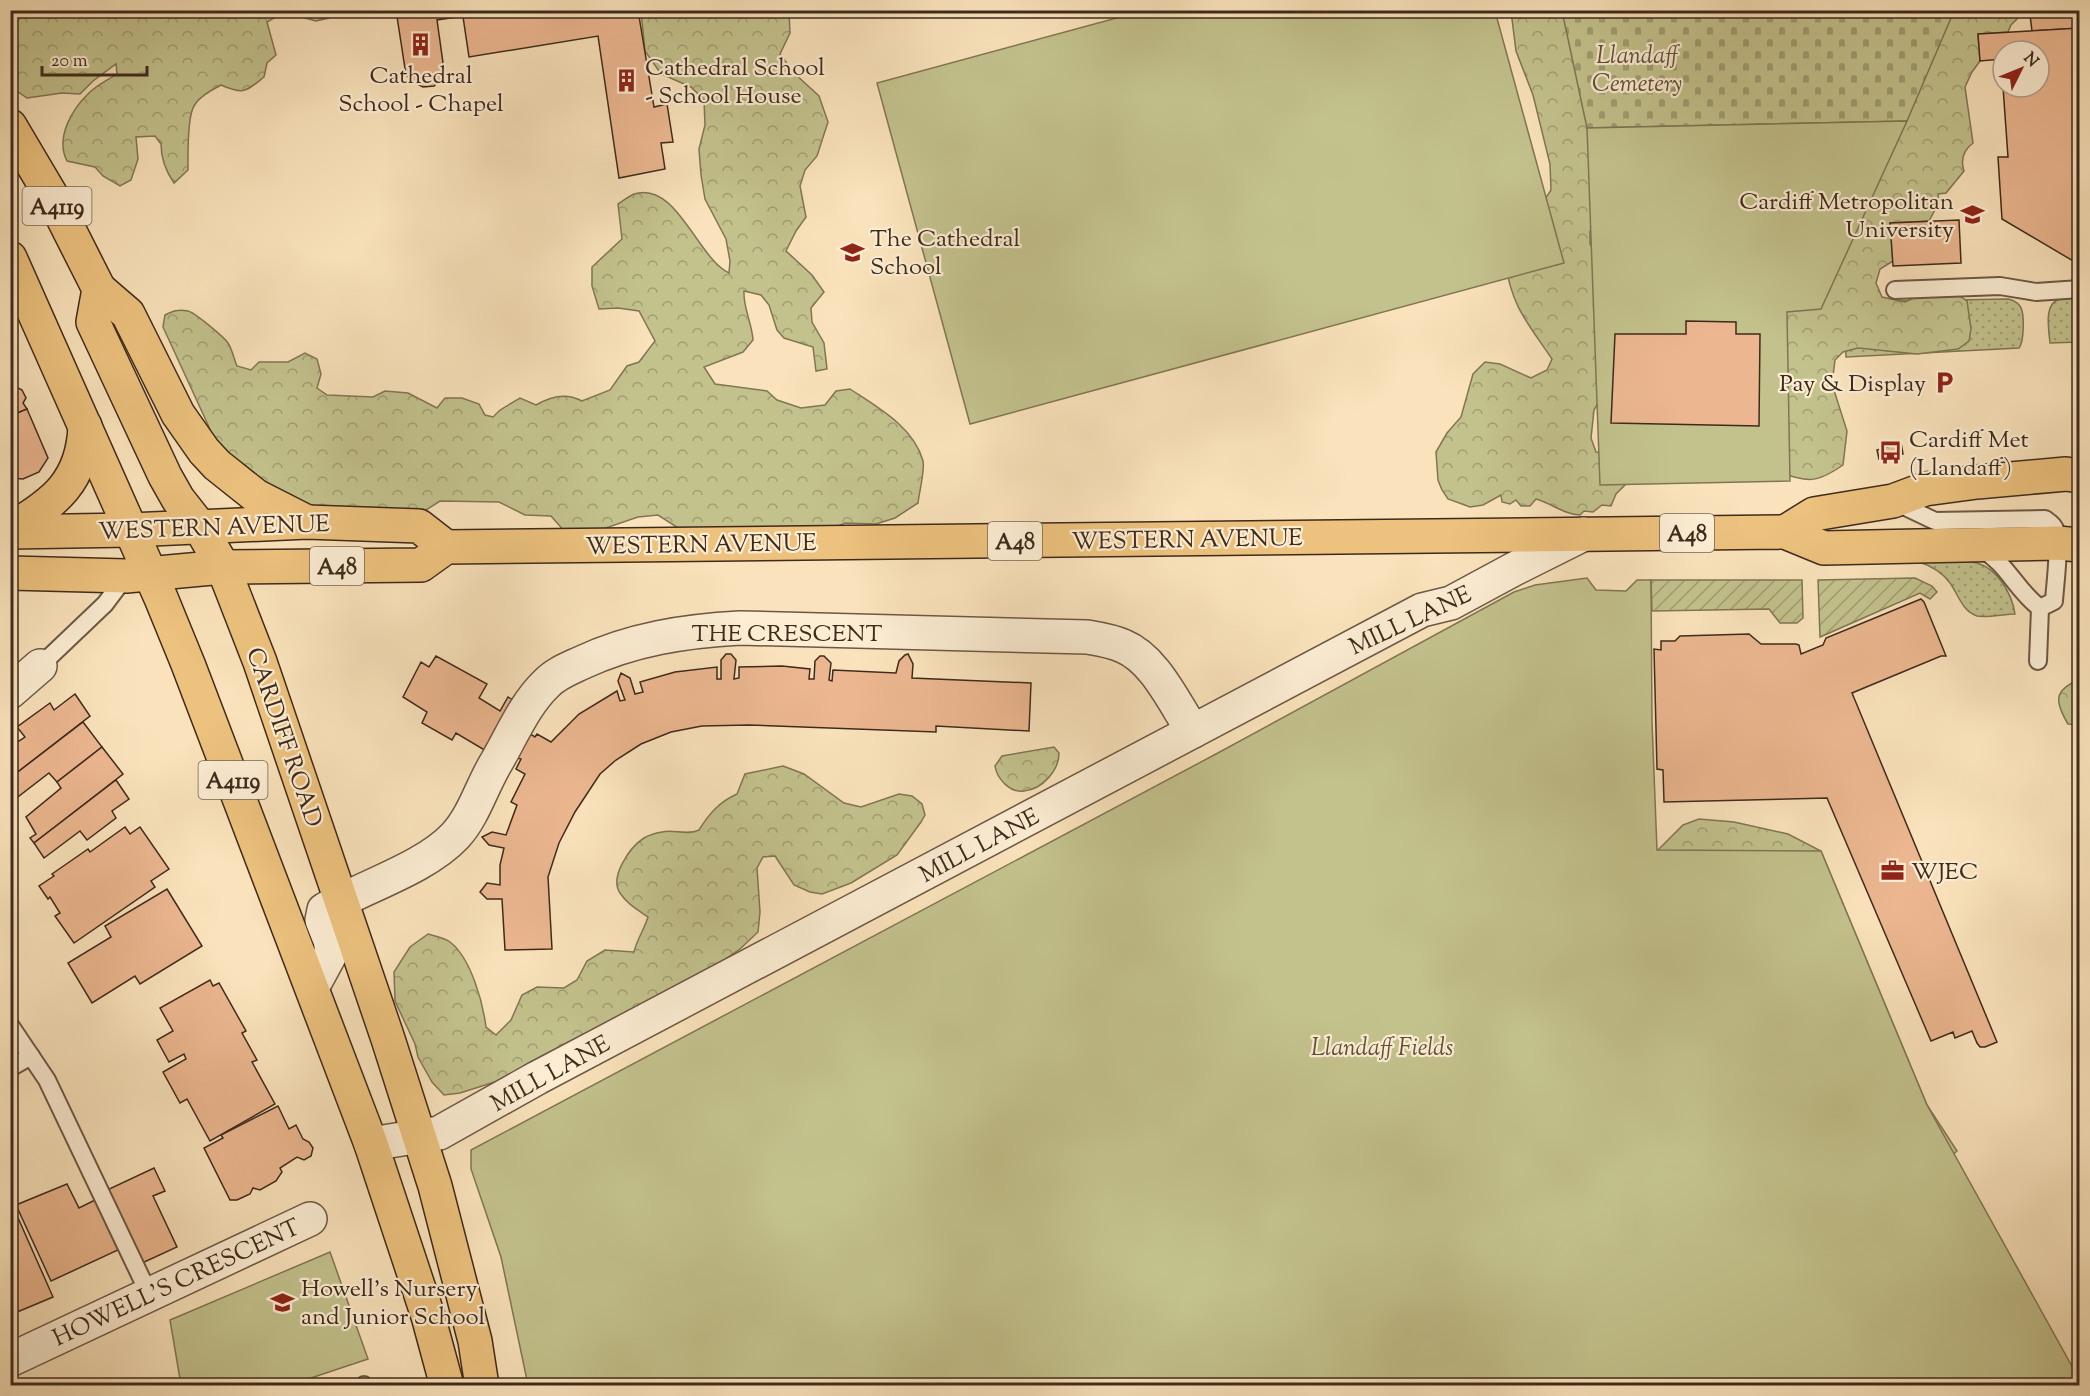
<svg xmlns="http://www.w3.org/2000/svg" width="2090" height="1396" font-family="'Sorts Mill Goudy',serif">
<defs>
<pattern id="grass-dots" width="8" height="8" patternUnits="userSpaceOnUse" patternTransform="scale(1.5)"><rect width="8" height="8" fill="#c3c28d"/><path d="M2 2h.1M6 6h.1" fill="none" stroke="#a09e72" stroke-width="1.8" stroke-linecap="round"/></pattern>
<pattern id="forest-crowns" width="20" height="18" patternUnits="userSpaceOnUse" patternTransform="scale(1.5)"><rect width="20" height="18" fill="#c3c28d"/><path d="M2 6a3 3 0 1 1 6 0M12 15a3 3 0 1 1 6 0" fill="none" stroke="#a09e72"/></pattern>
<pattern id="cemetery-stones" width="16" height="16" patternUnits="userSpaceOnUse" patternTransform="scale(1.5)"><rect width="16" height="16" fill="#c3c28d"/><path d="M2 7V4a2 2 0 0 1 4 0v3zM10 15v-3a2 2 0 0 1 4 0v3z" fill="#a09e72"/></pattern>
<pattern id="garden-furrows" width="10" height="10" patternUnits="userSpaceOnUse" patternTransform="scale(1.5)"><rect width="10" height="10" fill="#c3c28d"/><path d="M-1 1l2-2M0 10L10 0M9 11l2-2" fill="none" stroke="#a09e72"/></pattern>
</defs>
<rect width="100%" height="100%" fill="#fae3bc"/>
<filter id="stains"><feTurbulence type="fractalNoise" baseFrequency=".00333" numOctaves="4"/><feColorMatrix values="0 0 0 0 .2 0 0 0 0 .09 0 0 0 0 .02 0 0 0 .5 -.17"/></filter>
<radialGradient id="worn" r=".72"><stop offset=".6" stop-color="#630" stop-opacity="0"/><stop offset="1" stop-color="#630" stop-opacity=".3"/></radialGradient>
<g fill="url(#grass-dots)" stroke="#807654" stroke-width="1.5">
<path d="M2079,298V342L2050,343C2049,330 2043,303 2060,299C2066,297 2073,298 2079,298Z"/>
<path d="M2008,299C2013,300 2017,302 2020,306C2025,313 2024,342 2019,348L1846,357L1844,302Z"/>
<path d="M1919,562C1936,562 1962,558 1977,563C1998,569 2012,594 2015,614C2005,614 1986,618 1977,616C1962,611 1958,594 1950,583C1942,572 1932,566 1919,562Z"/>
</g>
<g fill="url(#forest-crowns)" stroke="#807654" stroke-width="1.5">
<path d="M10,11L11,10L332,11L329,18L316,21L294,15H279L267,22L276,55L267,63L264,77C245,92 244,95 221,85C212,90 200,96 194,106C187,117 188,156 188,170L174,183C165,170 161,159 161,144L155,136L136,137L138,159L131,180L120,186L103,176L95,167L67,161C55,138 72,109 89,93C97,85 108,80 117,74L116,64L93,81L80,94L62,93L27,98L11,87Z"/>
<path d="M641,11H789L790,33L780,54L794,73L819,96L828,122L817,156L805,170L800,186L806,217L796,231L786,251L812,275L824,292L811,308L812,322L824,343L827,369L816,371L813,347L784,338L777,330L769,305L761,295L744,291C743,308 752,323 753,340L743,352L704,367L715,384L767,391L777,400L801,408L825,405L836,391L850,389C877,407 914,427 923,461C925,470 919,493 918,503L895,518L876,524L845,523L820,534L686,533L658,515L638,517L597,531L566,533L551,516L525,515L499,502L440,501L412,519L338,531L216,458L209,427L163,327L165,315C173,311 178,309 188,311C194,312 224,337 228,343C232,349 234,359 237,366L251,370L259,362H288L305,353L317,359L321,374L317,388L327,395L373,397L385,391L408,393L437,408L445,398H462L479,404L485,415L493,417L500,410L520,398L536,405C551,396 566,392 582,401L610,390L627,366L639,362L655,341L639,311L618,308L599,309L592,286V267L622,239L618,204C623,201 629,196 634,194C676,180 698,259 729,273L730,261L726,239L705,199L701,175L699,149L705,125L704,100L691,87L661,74L645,51Z"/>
<path d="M1511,11H1745L1720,124L1694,132L1608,225L1590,231V244L1602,259L1605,391L1594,410L1591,438L1596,452L1605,453L1632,478L1616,494L1611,506L1602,505L1593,512L1584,511L1580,515C1565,515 1551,503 1536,499L1530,506H1521L1516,500L1510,504L1502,502L1501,495L1483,505L1470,507L1448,499L1442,490L1438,480L1436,452L1447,433L1461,417L1473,374L1485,362L1500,364L1531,378L1547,370L1552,359C1527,322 1511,306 1505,260L1551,190L1550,164L1533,95L1516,51Z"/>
<path d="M1931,11H2017V19L2011,25L2008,32L1978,34L1980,61L1972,72L1965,87L1973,143C1964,150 1960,159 1964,171L1946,193L1938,194L1939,202L1929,221L1890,223L1893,261L1880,269L1876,283L1882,297L1905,302L1927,292L1952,291L1967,301L1971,329L1969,341L1958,349L1917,354L1858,348L1843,352L1835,360L1832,384L1847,431L1843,465C1817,483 1808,483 1779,472L1751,178L1833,124L1848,112Z"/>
<path d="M2079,680V725L2068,724C2055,702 2053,690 2079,680Z"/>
<path d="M1054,747L1059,753C1059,770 1043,789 1024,791C1010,793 997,779 995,766L1002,756Z"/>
<path d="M783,766L804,774L844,803L861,807L899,794L912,796L922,804L925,815L921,822L897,855L851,883L822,894L810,892L794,885L775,856L763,857L757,868L760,912L758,932L740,949L718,964L527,1064L504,1079L460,1093L444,1095L432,1082L418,1057L415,1044L395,1001L394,972L410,947L428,934C435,936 445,938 450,942C471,958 483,1003 486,1027L496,1035L511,1020L522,995L537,987L564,988L577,980L587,961L605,950L634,952C637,939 644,930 648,917C638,910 627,904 620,893C609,877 630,847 644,838C649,835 656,833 662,832C674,829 687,836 699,830C709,814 719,802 737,794L745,774Z"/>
<polygon points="1699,819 1734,822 1788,834 1821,851 1927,1105 1957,1151 1945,1162 1657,851 1683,825"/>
</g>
<polygon fill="url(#cemetery-stones)" stroke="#807654" stroke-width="1.5" points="1562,11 1954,11 1907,121 1587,128"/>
<g fill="#c3c28d" stroke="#807654" stroke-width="1.5">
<polygon points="1146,10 1495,11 1564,263 970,424 877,83"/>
<polygon points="1907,121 1821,309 1787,312 1790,481 1600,485 1587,128"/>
<polygon points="1587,578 1596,590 1626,591 1637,580 1651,580 1652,722 1657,850 1821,851 1927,1105 2079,1379 2079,1385 528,1385 501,1257 471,1169 471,1150 1216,754 1514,592 1535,585"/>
<polygon points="330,1252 368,1359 290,1385 181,1385 170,1320"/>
</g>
<g fill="url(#garden-furrows)" stroke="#807654" stroke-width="1.5">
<polygon points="1915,578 1932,586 1937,592 1930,599 1920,593 1820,637 1818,580"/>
<polygon points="1651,580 1802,580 1803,618 1797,623 1780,623 1769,609 1652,611"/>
</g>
<g fill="#ecb790" stroke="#3e2a1c" stroke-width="1.5">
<polygon points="396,10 462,10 463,16 437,20 444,70 441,79 434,86 423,87 413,82 406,75"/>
<polygon points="462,10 638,10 654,107 667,104 673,142 661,143 665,169 619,178 598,36 469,57"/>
<polygon points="2017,10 2080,10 2080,28 2032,31 2030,15 2017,15"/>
<polygon points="2080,28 2080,265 2002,219 1998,157 2008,157 2003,87 2039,87 2039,51 2003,51 2003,82 2002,59 1980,61 1978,34"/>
<polygon points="1959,220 1961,263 1893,266 1890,223"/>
<polygon points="1686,321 1736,322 1736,334 1760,334 1759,426 1611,423 1615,334 1686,334"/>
<polygon points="10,378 12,378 16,387 22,390 26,398 23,403 27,409 10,416"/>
<polygon points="27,409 48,458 39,472 23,479 10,478 10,416"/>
<polygon points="1901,443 1903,454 1879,459 1877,450"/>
<polygon points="1921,599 1924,602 1946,656 1941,656 1852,693 1997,1042 1985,1047 1980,1047 1977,1043 1972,1031 1955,1038 1953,1032 1931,1041 1827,798 1664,802 1663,770 1657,769 1654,649 1661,650 1661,641 1675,641 1680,636 1749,634 1761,644 1796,644 1799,645 1801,654 1823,645 1826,638"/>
<polygon points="726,654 731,654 736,660 734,679 739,678 739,667 782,666 810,669 809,679 814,679 815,661 820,656 824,656 831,663 829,680 832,681 833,670 896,673 899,661 905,655 908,654 913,664 912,678 1031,683 1029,731 936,726 936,732 749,725 702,726 671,732 641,744 616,760 600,774 575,812 559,843 548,877 552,949 505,950 502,899 487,899 480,892 487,883 500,885 500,865 504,848 489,845 482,837 492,832 506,835 517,805 511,802 525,774 516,769 521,759 513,757 508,764 456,733 452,740 422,723 427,712 403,697 421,662 429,667 436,656 487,684 479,698 500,711 508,697 538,715 527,732 535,737 537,734 551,742 579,714 617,691 620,701 625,700 618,681 621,673 630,678 635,694 643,692 640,682 675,672 717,667 717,679 721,679 721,660"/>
<polygon points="75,694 90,716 10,778 10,747 25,737 17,727 50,703 54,710"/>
<polygon points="83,722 102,747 57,782 49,773 10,803 10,778"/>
<polygon points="102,747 123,774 34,843 30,838 36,834 26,817 61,788 57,782"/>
<polygon points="116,780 129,799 112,811 116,818 87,840 80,831 44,858 34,843"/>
<polygon points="125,827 130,834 140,827 169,869 151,881 155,887 74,943 55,916 60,913 50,897 48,899 39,886 54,876 52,874 88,849 90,852"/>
<polygon points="167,889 202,946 140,984 135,976 92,1003 68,963 111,937 105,926"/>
<polygon points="210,980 213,986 219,983 246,1031 242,1033 257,1060 252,1062 275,1104 210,1141 187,1099 180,1103 163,1072 186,1059 184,1054 169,1062 157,1040 173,1031 160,1008"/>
<polygon points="278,1106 289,1129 296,1125 303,1139 309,1142 313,1148 311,1156 304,1160 297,1157 280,1168 282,1172 276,1181 260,1190 253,1188 250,1194 237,1200 230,1200 204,1148 223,1138 221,1135"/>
<polygon points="154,1168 165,1191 153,1196 177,1247 140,1264 107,1190"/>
<polygon points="67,1184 79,1208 95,1200 118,1250 51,1281 16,1205"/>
<polygon points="15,1211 53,1297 10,1315 10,1213"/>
</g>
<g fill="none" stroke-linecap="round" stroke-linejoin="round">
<defs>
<g id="lane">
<polyline points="1895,290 2000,286 2036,292 2080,289"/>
<path d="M1895,502L1935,521L2045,519C2049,522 2053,524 2055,529C2061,542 2055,585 2054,601L2040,608"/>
<path d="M1980,548C2008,564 2015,589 2040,608"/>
<polyline points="2038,661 2040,608"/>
<polyline points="40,666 105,604 126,576"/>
<polyline points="10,1025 47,1080 149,1294"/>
<polyline points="10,1068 31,1056"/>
<polyline points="364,1385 364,1386"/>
</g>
<g id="street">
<polyline points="10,692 40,666"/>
<path d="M313,986L332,951L330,940L322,920L324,910C362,887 424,869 455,836C474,816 482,785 497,761C512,735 525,704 546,684C555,674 568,669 581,663C632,639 685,631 740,628L1087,637C1099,639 1112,641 1123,646C1155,659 1174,703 1193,731"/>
<polyline points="371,1144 439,1133 537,1078 1422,610 1451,603 1514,569 1584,534"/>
<polyline points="10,1360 310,1219"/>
</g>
<g id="primary">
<polyline points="10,126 55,202 99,289 93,322 165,476 178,499 200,527 223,567 260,662 388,1039 435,1186 475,1341 482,1386"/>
<polyline points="10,258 161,598 188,664 371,1144 428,1316 447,1386"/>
</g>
<g id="highway">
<polyline points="99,289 128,314 178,414 204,451 217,465 256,496 305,521"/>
<path d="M10,529C55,503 83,481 85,426"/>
<polyline points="10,532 130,530 307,522 419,526 446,547"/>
<polyline points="1785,532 1814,514 1893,501 1925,489 1977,482 2066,474 2080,476"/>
<polyline points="10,573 126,576 223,567 421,565 446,547 1785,532 1824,548 2057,543 2080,545"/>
</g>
</defs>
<use href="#lane" stroke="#6d5844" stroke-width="20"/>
<use href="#street" stroke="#6d5844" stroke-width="36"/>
<use href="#primary" stroke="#3e2a1c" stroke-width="36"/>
<use href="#highway" stroke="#3e2a1c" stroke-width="36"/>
<use href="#lane" stroke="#fcedd3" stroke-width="16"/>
<use href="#street" stroke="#fcedd3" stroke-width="33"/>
<use href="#primary" stroke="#edc27e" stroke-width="33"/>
<use href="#highway" stroke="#edc27e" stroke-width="33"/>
</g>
<defs>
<symbol id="building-bare" viewBox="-9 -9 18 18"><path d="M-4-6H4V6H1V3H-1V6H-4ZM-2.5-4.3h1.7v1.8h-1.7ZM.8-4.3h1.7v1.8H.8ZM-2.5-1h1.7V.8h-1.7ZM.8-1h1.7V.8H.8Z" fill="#8f2418" stroke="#fcedd3" stroke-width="2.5" paint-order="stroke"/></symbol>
<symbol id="university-bare" viewBox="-9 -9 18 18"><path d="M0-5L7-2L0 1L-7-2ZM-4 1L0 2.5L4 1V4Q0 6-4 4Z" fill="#8f2418" stroke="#fcedd3" stroke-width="2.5" paint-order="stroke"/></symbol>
<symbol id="school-bare" viewBox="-9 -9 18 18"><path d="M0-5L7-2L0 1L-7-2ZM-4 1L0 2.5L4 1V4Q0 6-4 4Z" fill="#8f2418" stroke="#fcedd3" stroke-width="2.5" paint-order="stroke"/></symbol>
<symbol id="parking-bare" viewBox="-9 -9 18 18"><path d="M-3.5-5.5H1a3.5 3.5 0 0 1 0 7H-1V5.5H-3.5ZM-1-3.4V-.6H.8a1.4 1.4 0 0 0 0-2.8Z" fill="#8f2418" stroke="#fcedd3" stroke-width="2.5" paint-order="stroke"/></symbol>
<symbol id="bus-bare" viewBox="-9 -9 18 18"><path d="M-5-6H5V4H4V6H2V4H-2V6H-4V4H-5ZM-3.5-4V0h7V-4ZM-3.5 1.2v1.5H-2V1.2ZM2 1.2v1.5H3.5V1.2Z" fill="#8f2418" stroke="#fcedd3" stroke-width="2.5" paint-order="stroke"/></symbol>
<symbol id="office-bare" viewBox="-9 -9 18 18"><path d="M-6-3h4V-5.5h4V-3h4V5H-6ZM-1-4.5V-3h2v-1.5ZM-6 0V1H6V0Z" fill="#8f2418" stroke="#fcedd3" stroke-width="2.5" paint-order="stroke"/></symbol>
</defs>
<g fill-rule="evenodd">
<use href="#building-bare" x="404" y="28" width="33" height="33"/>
<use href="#building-bare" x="610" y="64" width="33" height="33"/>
<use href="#university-bare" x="1956" y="198" width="33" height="33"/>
<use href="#school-bare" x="836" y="236" width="33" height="33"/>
<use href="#parking-bare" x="1928" y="366" width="33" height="33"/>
<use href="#bus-bare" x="1874" y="436" width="33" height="33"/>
<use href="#office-bare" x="1876" y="854" width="33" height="33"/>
<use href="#school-bare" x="266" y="1286" width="33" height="33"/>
</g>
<g text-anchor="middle" stroke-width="4.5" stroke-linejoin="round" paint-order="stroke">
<g fill="#fcedd3" stroke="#776453" stroke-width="1.5">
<rect x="22.5" y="187" width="69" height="38" rx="4.5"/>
<rect x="1660" y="514" width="54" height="38" rx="4.5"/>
<rect x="988" y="522" width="54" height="38" rx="4.5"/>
<rect x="310" y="547" width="54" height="38" rx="4.5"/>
<rect x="198.5" y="761" width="69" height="38" rx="4.5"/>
</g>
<g font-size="22" font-weight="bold" fill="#3e2a1c">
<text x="57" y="214">A4119</text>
<text x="1687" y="541">A48</text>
<text x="1015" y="549">A48</text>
<text x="337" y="574">A48</text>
<text x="233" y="788">A4119</text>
</g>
<g font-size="24" font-style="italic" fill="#5f5038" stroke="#fcedd3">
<text x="1637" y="63">Llandaff<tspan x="1637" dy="28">Cemetery</tspan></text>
<text x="1382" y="1055">Llandaff Fields</text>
</g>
<g font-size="24" fill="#3e2a1c" stroke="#fcedd3" text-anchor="start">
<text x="645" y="75">Cathedral School<tspan x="645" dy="28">- School House</tspan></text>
<text x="421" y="83" text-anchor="middle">Cathedral<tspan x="421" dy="28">School - Chapel</tspan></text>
<text x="1954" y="209" text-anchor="end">Cardiff Metropolitan<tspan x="1954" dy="28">University</tspan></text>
<text x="870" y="246">The Cathedral<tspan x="870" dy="28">School</tspan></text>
<text x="1926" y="391" text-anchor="end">Pay &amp; Display</text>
<text x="1909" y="447">Cardiff Met<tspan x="1909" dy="28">(Llandaff)</tspan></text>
<text x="1911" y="879">WJEC</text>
<text x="301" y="1296">Howell's Nursery<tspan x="301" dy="28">and Junior School</tspan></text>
</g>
<g font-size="24" fill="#3e2a1c" stroke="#fcedd3">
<text transform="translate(214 527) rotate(-2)" y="8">WESTERN AVENUE</text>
<text transform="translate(1187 539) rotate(-1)" y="8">WESTERN AVENUE</text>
<text transform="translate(701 544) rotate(-1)" y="8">WESTERN AVENUE</text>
<text transform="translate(1410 620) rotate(-25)" y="8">MILL LANE</text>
<text x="787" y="641">THE CRESCENT</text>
<text transform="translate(285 737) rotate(71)" y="8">CARDIFF ROAD</text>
<text transform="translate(979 845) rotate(-28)" y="8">MILL LANE</text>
<text transform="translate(550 1073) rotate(-29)" y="8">MILL LANE</text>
<text transform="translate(176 1282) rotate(-25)" y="8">HOWELL'S CRESCENT</text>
</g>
</g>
<rect width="2090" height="1396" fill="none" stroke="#fae3bc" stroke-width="36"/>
<rect x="12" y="12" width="2066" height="1372" fill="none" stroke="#3e2a1c" stroke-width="3"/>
<rect x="18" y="18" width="2054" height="1360" fill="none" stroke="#3e2a1c" stroke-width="1.5"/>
<g transform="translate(2021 69) rotate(47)"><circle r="28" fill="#fcedd3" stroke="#b09f8a" stroke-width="1.5"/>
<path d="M0-4.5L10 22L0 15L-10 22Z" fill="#8f2418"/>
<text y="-9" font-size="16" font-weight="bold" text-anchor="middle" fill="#3e2a1c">N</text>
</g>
<path d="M42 66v9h105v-9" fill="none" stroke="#3e2a1c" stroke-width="3"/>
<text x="51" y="66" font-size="18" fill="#3e2a1c" stroke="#fcedd3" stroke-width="4.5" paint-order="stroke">20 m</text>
<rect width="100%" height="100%" filter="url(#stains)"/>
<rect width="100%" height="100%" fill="url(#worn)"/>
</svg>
